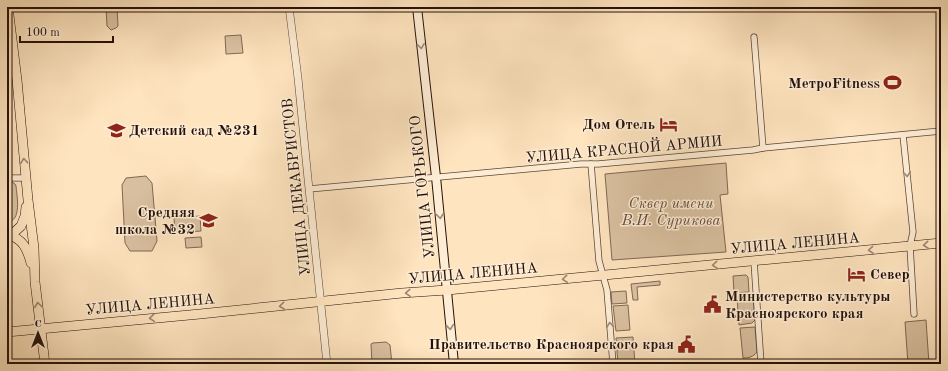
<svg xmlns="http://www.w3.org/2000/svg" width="948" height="371" font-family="'Old Standard TT',serif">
<rect width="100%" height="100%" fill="#fee4bf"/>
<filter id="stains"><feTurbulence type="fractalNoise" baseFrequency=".005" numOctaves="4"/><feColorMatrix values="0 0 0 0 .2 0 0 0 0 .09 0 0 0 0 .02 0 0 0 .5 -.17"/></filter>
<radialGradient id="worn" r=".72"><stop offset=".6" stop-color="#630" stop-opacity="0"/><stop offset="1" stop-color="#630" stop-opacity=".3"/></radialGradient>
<g fill="#d9c0a0" stroke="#7f6855">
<polygon points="106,7 117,7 118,26 116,28 111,30 107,26"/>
<polygon points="241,35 243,53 226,54 225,36"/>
<polygon points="726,163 728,194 720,195 726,252 612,260 605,174"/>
<polygon points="146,176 152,183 157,241 152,251 130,251 125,243 122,185 126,178"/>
<path d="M12,182L15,184L16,186C17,197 22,221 7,222V183Z"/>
<polygon points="200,216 201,231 175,233 174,218"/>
<polygon points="201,237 202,247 186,248 185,238"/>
<polygon points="746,275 748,277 749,292 734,293 733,276"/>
<polygon points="660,281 660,285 637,287 638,300 633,300 631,284"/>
<polygon points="626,291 627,303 612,304 611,292"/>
<polygon points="753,296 755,320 752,323 739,325 737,297"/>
<polygon points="628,305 630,330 616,331 613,306"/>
<polygon points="926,320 929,364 908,364 905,322"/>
<path d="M755,327L757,352C753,357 749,358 743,358L740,328Z"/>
<polygon points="633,337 635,364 618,364 616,338"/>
<polygon points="386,342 390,345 392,364 372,364 371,344 373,343"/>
</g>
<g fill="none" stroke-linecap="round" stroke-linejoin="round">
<defs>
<g id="minor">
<polyline points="754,37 763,148"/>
<polyline points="903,135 913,232 910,246 914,314"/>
<polyline points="591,164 599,261 607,290 613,364"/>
<polyline points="7,178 25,178"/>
<polyline points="309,189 581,164 598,164 753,150 763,148 941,131"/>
<polyline points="754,261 761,364"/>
</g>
<polyline id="tertiary" points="289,7 298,78 308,179 327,364"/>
<polyline id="secondary" points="417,7 436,177 454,364"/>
<g id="primary">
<polyline points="8,7 17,80 28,200 34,248 35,282 45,364"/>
<path d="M7,234C23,239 27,248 31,263"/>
<polyline points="7,239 21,226 25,216 26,207"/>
<polyline points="7,332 200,314 402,293 447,290 941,243"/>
</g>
</defs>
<use href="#minor" stroke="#5b4637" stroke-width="7"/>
<use href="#tertiary" stroke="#5b4637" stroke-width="8"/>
<use href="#secondary" stroke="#25110a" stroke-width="10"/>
<use href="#primary" stroke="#25110a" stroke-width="10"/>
<use href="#minor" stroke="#feedd5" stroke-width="5.5"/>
<use href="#tertiary" stroke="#feedd5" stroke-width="7"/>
<use href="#secondary" stroke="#feedd5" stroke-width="8"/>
<use href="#primary" stroke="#fee4bf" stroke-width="9"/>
</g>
<defs><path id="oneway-chevron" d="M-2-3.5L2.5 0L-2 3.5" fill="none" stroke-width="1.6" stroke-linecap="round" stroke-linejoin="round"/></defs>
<g stroke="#9c8a7a">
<use href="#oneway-chevron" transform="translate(421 46) rotate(83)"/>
<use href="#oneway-chevron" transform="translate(907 174) rotate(85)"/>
<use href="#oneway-chevron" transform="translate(440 216) rotate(84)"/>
<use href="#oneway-chevron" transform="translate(610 325) rotate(-95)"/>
<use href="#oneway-chevron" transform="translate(450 327) rotate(84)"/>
</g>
<g stroke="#9c856e">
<use href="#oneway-chevron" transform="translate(24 161) rotate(-96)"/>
<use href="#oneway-chevron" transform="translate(926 245) rotate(175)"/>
<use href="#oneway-chevron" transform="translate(871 250) rotate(175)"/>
<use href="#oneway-chevron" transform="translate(715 265) rotate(175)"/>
<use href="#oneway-chevron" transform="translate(565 279) rotate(175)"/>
<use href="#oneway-chevron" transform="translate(408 293) rotate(176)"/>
<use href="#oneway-chevron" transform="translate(38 305) rotate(-97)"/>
<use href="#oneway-chevron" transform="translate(282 306) rotate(174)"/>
<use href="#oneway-chevron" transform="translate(152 318) rotate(175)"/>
</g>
<defs>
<symbol id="stadium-bare" viewBox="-9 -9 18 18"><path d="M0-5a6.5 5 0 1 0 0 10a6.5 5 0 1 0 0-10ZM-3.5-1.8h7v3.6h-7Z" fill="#8f2418" stroke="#feedd5" stroke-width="2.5" paint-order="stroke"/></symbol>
<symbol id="hotel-bare" viewBox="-9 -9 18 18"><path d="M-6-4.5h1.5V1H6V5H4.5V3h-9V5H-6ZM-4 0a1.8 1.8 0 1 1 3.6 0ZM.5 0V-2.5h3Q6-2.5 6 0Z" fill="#8f2418" stroke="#feedd5" stroke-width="2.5" paint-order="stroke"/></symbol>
<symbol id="school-bare" viewBox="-9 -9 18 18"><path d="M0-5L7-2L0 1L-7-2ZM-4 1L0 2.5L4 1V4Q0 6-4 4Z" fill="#8f2418" stroke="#feedd5" stroke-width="2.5" paint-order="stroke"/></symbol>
<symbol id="civic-bare" viewBox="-9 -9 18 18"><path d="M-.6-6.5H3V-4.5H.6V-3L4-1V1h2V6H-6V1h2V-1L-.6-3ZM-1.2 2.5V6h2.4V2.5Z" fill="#8f2418" stroke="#feedd5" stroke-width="2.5" paint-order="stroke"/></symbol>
</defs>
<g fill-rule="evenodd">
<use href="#stadium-bare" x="880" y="70" width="25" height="25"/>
<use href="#hotel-bare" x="656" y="112" width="25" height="25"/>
<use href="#school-bare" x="104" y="118" width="25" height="25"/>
<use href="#school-bare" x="196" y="208" width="25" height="25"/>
<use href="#hotel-bare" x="844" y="262" width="25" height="25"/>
<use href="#civic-bare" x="700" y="292" width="25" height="25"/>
<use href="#civic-bare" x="674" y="332" width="25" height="25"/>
</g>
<g text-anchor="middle" stroke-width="3" stroke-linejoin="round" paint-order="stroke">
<g font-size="15" font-weight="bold" fill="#25110a" stroke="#feedd5" text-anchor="end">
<text x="880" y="88">МетроFitness</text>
<text x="655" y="129">Дом Отель</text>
<text x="129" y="135" text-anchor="start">Детский сад №231</text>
<text x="195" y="217">Средняя<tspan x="195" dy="17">школа №32</tspan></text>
<text x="870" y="279" text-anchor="start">Север</text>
<text x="725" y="301" text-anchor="start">Министерство культуры<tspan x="725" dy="17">Красноярского края</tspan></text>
<text x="674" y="349">Правительство Красноярского края</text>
</g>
<g font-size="15" fill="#25110a" stroke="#feedd5">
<text transform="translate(624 149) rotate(-5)" y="5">УЛИЦА КРАСНОЙ АРМИИ</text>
<text transform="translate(296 187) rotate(-96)" y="5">УЛИЦА ДЕКАБРИСТОВ</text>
<text transform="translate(422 187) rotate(-96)" y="5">УЛИЦА ГОРЬКОГО</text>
<text transform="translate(795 243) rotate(-5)" y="5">УЛИЦА ЛЕНИНА</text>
<text transform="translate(473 273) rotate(-5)" y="5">УЛИЦА ЛЕНИНА</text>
<text transform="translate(150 304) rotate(-5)" y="5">УЛИЦА ЛЕНИНА</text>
</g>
<g font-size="15" font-style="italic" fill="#644e3e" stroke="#feedd5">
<text x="671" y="208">Сквер имени<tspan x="671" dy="17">В.И. Сурикова</tspan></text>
</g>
</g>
<rect width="948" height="371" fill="none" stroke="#fee4bf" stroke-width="24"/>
<rect x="8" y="8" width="932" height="355" fill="none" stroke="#25110a" stroke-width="2"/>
<rect x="12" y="12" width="924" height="347" fill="none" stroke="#25110a"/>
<g transform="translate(38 333)" stroke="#feedd5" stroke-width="3" paint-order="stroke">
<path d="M0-3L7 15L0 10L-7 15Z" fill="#25110a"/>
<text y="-6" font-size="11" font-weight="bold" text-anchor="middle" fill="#25110a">С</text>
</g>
<path d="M20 36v6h93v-6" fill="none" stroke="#25110a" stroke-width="2"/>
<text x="26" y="36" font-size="12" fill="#25110a" stroke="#feedd5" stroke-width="3" paint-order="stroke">100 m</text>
<rect width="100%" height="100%" filter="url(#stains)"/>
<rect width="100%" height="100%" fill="url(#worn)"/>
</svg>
